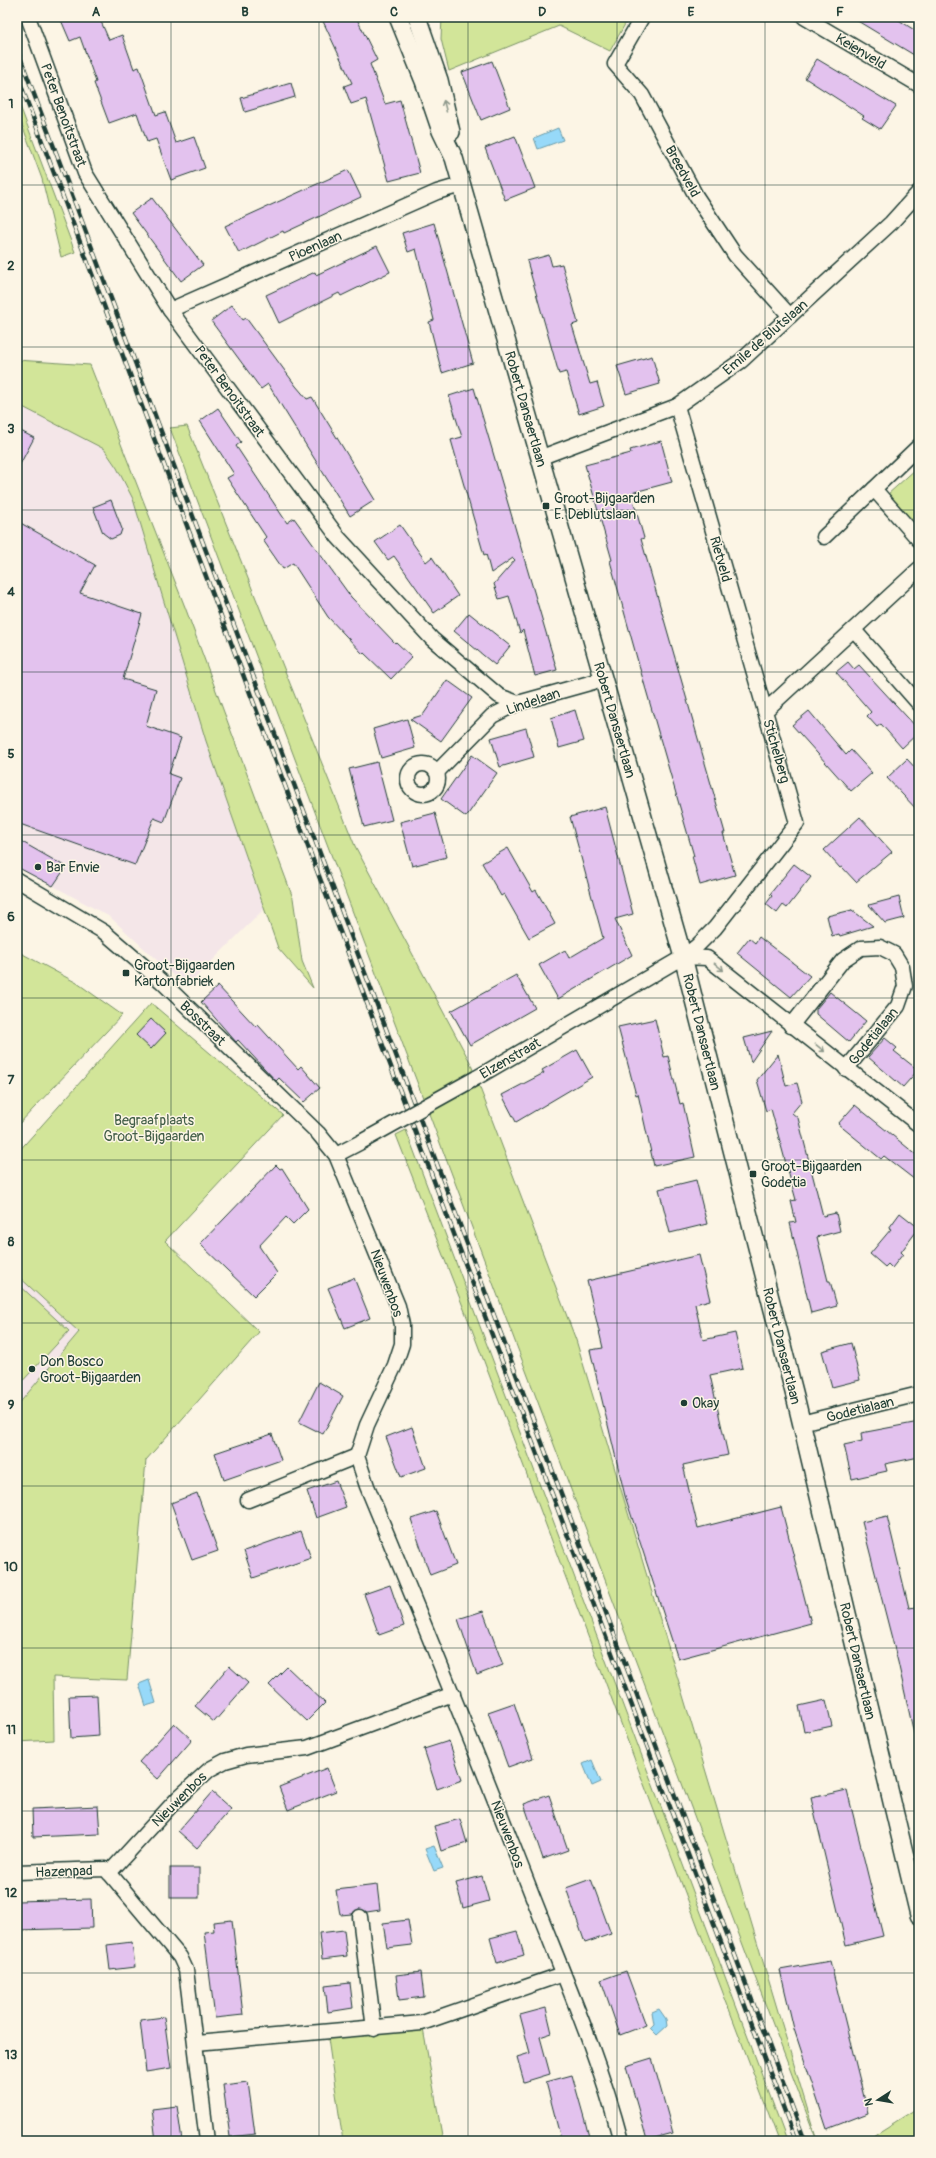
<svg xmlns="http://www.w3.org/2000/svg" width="936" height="2158" font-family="Pangolin,sans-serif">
<rect width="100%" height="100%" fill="#fcf5e5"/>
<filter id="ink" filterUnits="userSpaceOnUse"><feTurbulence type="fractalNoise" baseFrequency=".025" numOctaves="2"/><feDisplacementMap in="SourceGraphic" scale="8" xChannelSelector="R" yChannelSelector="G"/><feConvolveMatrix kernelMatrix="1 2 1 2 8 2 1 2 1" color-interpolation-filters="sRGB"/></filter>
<g filter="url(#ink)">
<g fill="#f4e6e8">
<polygon points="17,404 104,449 117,468 133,499 206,741 264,909 186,987 110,917 17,866"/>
<polygon points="17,1275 79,1332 17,1406"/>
</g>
<g fill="#d2e599" stroke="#789166">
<polygon points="442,17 629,17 610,51 559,26 449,71 441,39"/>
<polygon points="17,98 75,252 61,257 42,179 17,111"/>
<polygon points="17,360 90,365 185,607 293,898 302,961 313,988 278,948 206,741 133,499 117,468 104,449 17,404"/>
<polygon points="187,426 355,846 470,1062 576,1340 817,2141 170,428"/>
<polygon points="917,468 919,471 919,531 887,495"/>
<polygon points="17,951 77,983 122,1015 17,1126"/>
<polygon points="151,1003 283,1115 165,1241 259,1332 146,1460 127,1680 53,1677 54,1740 17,1742 17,1406 79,1332 17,1275 17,1153"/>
<polygon points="406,1130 787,2141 779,2141 471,1327 396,1135"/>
<polygon points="17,1283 69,1331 17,1387"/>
<polygon points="422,2023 443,2141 343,2141 327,2032"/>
<polygon points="919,2107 919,2141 865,2141"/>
</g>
<g fill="#97d9f9" stroke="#679baa">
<polygon points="558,128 563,140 538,149 534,138"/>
<polygon points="149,1680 156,1703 146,1706 139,1684"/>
<polygon points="592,1760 601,1782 592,1786 583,1764"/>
<polygon points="434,1846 443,1868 434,1871 425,1849"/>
<polygon points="659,2009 666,2019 667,2026 657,2035 650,2028 654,2024 652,2012"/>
</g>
<g fill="#e3c2ee" stroke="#1f3d34">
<polygon points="68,17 99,17 109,40 122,35 134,69 139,67 156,115 165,112 176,143 194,137 205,168 171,180 156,139 147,142 137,113 109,123 94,83 96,82 80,37 70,41 61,20"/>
<polygon points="321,17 356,17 377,60 370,64 385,104 400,100 420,173 389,181 366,99 351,104 344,86 352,83"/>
<polygon points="851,17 894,17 919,33 919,58"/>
<polygon points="817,59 896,106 880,129 862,118 864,116 805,78"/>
<polygon points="492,61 510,108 481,120 462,72"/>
<polygon points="291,83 295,97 245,112 241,98"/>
<polygon points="515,136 535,188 505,200 485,148"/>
<polygon points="348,170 361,197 284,233 283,231 239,253 225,226"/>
<polygon points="152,198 203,265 181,281 131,213"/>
<polygon points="434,223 473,363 442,373 429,322 434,320 416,249 408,252 402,233"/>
<polygon points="377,246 390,272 341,296 339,293 279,323 266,295 315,272 316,275"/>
<polygon points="549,255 552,266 562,264 578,323 572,325 590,384 597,382 604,406 579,414 566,372 559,374 527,261"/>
<polygon points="232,305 243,320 246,318 296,386 307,399 312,397 375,500 350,516 268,384 261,389 211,321"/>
<polygon points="652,356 660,384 626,394 617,366"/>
<polygon points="474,388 557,670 535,676 523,630 520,633 509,596 499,599 494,584 515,560 513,558 491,573 486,554 484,555 451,440 462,437 449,396"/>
<polygon points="218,408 241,442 236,446 287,523 294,518 351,597 395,643 396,642 412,657 391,679 364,653 363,654 328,617 293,563 283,569 263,540 266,537 227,478 234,474 200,421"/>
<polygon points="17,429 34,438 17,470"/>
<polygon points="661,441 672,482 631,493 644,538 641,539 725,833 723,833 735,875 700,885 692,856 694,856 640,669 610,561 612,560 585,465 631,453 630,450"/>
<polygon points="111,500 122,529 120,535 111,539 103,533 93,507"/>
<polygon points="17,521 95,565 80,593 142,614 123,679 156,689 146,726 181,738 169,774 180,778 164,822 154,818 135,865 17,823"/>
<polygon points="400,525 426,562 432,557 458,596 434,613 394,556 388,560 375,542"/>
<polygon points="469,613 510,646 495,665 454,631"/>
<polygon points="848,662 854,669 859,665 919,730 919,732 902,748 881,724 877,727 867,716 871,712 836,672"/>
<polygon points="447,680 472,698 441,741 410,719 423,715"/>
<polygon points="575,710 584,741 559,748 551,718"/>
<polygon points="809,711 846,755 851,750 872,773 851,791 792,725"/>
<polygon points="407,719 415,748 381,758 373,729"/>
<polygon points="526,728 534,757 500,767 491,738"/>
<polygon points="472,755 497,773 466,817 441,799"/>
<polygon points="907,759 919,772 919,812 887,778"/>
<polygon points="377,762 392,820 364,827 349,769"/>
<polygon points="605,807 633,914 615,919 632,955 558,999 539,965 565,950 569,958 603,938 570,817"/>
<polygon points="435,813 447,857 412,866 400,822"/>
<polygon points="860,817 892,852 856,882 842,867 840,868 824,850"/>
<polygon points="17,839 66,867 53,886 17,867"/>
<polygon points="508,848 533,892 536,890 555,924 529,938 504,894 501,896 482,863"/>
<polygon points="794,864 811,877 787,908 783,905 777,913 766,904 772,896 770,894"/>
<polygon points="899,897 904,918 885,923 869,905"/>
<polygon points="852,910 873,926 840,936 839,934 832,936 827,916"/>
<polygon points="759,937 810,976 791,997 737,953 749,938 755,943"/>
<polygon points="516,975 535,1008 470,1045 451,1011"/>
<polygon points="218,986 256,1027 258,1025 298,1069 301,1066 320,1088 304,1102 279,1078 276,1081 238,1040 236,1042 201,1002"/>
<polygon points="830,992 866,1021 849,1042 816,1014 816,1009"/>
<polygon points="151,1019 166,1033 151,1049 136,1035"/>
<polygon points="655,1019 664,1057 668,1056 680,1104 683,1103 695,1157 654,1166 638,1094 636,1095 618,1027"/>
<polygon points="772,1031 751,1062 744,1038"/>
<polygon points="885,1038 897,1048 894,1051 918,1070 903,1087 868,1057"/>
<polygon points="577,1050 592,1077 516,1122 502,1095 544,1073 542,1070"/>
<polygon points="778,1054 786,1086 797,1083 802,1101 792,1113 798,1118 823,1216 836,1213 840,1231 817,1237 828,1281 830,1281 837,1306 811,1313 790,1223 796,1222 791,1201 796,1200 771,1109 766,1111 757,1080"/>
<polygon points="855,1105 919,1157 919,1183 884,1156 881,1159 838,1124"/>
<polygon points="276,1165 280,1169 282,1168 308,1209 293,1224 286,1217 259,1246 277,1273 254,1296 200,1244"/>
<polygon points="696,1180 707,1224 670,1233 659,1189"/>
<polygon points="900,1213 919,1228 901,1252 903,1254 892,1268 888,1264 885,1267 870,1254 891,1229 889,1228"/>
<polygon points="699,1255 710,1300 695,1304 703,1340 735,1333 743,1368 710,1375 728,1455 683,1465 698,1528 781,1507 811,1623 678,1659 625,1496 590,1350 603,1348 587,1281"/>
<polygon points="354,1278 370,1318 345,1328 328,1288"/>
<polygon points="851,1343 860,1380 832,1387 822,1351"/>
<polygon points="319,1382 343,1396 323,1434 299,1422"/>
<polygon points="919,1422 919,1457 885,1464 887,1471 852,1479 844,1445 862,1441 861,1433"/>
<polygon points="412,1427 426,1468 401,1477 386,1437"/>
<polygon points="272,1434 281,1460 224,1480 215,1453"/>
<polygon points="336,1481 346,1507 316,1518 307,1491"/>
<polygon points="197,1493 218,1551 192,1560 171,1503"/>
<polygon points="436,1511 456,1565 430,1575 411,1519"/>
<polygon points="887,1516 909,1608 916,1607 919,1620 919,1734 914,1734 898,1662 862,1522"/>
<polygon points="301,1531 311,1558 253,1578 244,1551"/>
<polygon points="390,1585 404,1626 379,1635 364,1594"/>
<polygon points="483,1611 503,1665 477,1675 458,1619"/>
<polygon points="229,1666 248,1683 214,1722 195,1706"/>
<polygon points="287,1667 325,1703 307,1721 269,1685"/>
<polygon points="97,1695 99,1736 71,1738 69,1696"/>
<polygon points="826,1700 832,1726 804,1732 799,1706"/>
<polygon points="514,1703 533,1758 508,1767 488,1712"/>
<polygon points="174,1723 192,1740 158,1779 139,1762"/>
<polygon points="449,1741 462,1780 437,1789 424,1749"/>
<polygon points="327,1768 336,1791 288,1810 279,1787"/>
<polygon points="847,1790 883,1936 846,1945 811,1798"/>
<polygon points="212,1792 231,1809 197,1848 178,1831"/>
<polygon points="549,1795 568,1850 543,1859 524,1804"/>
<polygon points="98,1806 100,1834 33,1837 32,1809"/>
<polygon points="460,1819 467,1843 441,1851 434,1826"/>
<rect x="170" y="1868" width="29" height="30"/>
<polygon points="482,1876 489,1901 463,1908 456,1883"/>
<polygon points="591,1879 611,1934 585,1943 566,1888"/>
<polygon points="377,1885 380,1910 367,1912 359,1909 352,1914 340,1915 336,1890"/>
<polygon points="91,1899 92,1928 17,1930 17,1901"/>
<polygon points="232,1920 243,2015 215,2018 204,1932 214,1931 213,1922"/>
<polygon points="408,1920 412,1945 387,1948 383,1923"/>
<polygon points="344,1930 347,1956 322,1959 319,1933"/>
<polygon points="517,1931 524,1955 497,1963 490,1938"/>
<polygon points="132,1942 135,1967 110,1970 107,1945"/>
<polygon points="830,1961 868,2113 827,2129 794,2029 780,1970"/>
<polygon points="626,1971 646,2025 620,2035 601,1980"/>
<polygon points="421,1972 424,1997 399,2000 396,1975"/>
<polygon points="350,1983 353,2008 328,2012 325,1986"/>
<polygon points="546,2008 552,2033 540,2037 550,2074 524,2082 517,2057 530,2053 520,2015"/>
<polygon points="164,2017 171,2068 146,2072 140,2020"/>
<polygon points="652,2058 673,2133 647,2140 626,2066"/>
<polygon points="572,2075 585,2121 590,2141 562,2141 558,2128 546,2082"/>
<polygon points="248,2082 255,2134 230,2137 223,2085"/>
<polygon points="177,2106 182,2141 156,2141 152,2109"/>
</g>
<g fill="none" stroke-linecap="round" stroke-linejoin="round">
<defs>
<g id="minor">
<polyline points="28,17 85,173 170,310 338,537 432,639 499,696 518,703"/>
<polyline points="642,17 615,64 642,95 696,196 735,255 790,316"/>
<polyline points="804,17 919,85"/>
<polyline points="170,310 437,192 461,185"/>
<polyline points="677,406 765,711"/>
<polyline points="919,446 874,489 919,540"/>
<polyline points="539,458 677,406 741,361 891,223 919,192"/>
<polyline points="824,537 874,489"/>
<polyline points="854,630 919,704"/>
<circle cx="423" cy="779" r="15"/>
<polyline points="437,772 492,716 518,703 604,679"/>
<path d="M17,880L104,932L161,981L318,1133L336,1155L398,1306L402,1325V1344L395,1365L367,1425L357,1456L367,1486C423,1621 478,1756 531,1892C563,1974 599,2056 621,2141"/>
<polyline points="683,957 707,958 919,1125"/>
<polyline points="791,1026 843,960 861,948 880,947 894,954 902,967 905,986 898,1006 846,1069"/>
<polyline points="476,1078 683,957 697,946 715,928 797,823 765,711 919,569"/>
<polyline points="336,1155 361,1142"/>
<polyline points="801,1423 919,1394"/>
<polyline points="248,1500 357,1456"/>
<polyline points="17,1872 106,1869 180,1957 186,1970 207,2141"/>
<polyline points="109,1873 178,1798 210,1769 225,1761 246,1755 307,1748 453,1694"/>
<polyline points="360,1917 374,2029"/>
<polyline points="196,2043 422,2023 563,1974"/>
</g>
<g id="tertiary">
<polyline points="398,17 424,81 441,131 454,158 683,957 796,1400 919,1915"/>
<polyline points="417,17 439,80 451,132"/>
</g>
</defs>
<use href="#minor" stroke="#1f3d34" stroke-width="17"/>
<use href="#tertiary" stroke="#1f3d34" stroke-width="20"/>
<use href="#minor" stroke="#fcf5e5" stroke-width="14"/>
<use href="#tertiary" stroke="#fcf5e5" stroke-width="17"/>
<defs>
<g id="rail">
<polyline points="17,49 805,2141"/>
<polyline points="17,75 796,2141"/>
</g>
</defs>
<use href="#rail" stroke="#1f3d34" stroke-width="4.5"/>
<use href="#rail" stroke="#fcf5e5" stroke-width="3" stroke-dasharray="9" stroke-linecap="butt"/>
<defs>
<polyline id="minor-bridge" points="361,1142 476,1078"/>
</defs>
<use href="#minor-bridge" stroke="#1f3d34" stroke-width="17" stroke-linecap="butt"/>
<use href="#minor-bridge" stroke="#fcf5e5" stroke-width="14"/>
</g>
<defs><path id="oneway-shaft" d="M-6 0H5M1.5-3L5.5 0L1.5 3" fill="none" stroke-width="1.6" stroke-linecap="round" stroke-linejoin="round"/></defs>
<g stroke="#8e998c">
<use href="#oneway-shaft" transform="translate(445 106) rotate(-104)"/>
<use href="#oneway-shaft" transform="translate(719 967) rotate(39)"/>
<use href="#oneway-shaft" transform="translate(820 1048) rotate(39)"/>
</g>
</g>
<path fill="none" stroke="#1f3d34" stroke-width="1" stroke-opacity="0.55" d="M171,17V2141M319,17V2141M468,17V2141M617,17V2141M765,17V2141M17,185H919M17,347H919M17,510H919M17,672H919M17,835H919M17,998H919M17,1160H919M17,1323H919M17,1486H919M17,1648H919M17,1811H919M17,1973H919"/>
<g fill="#1f3d34" stroke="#fcf5e5" stroke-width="1.5">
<rect x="542" y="502" width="8" height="8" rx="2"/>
<circle cx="38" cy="867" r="4"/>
<rect x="122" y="969" width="8" height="8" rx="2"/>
<rect x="749" y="1170" width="8" height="8" rx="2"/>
<circle cx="32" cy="1369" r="4"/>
<circle cx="684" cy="1403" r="4"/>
</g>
<g text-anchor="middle" stroke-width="3" stroke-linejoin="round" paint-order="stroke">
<g font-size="14" fill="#1f3d34" stroke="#fcf5e5">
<text transform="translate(861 51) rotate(31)" y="5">Keienveld</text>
<text transform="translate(64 115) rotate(70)" y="5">Peter Benoitstraat</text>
<text transform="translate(683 171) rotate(61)" y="5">Breedveld</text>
<text transform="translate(315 246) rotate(-24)" y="5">Pioenlaan</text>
<text transform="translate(765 337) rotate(-41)" y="5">Emile de Blutslaan</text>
<text transform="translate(230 391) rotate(54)" y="5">Peter Benoitstraat</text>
<text transform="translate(526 409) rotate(74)" y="5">Robert Dansaertlaan</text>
<text transform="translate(721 559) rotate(74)" y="5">Rietveld</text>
<text transform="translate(533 701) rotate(-19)" y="5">Lindelaan</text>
<text transform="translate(615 720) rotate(74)" y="5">Robert Dansaertlaan</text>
<text transform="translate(777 751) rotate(74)" y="5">Stichelberg</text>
<text transform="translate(203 1023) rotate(44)" y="5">Bosstraat</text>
<text transform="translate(702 1032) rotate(76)" y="5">Robert Dansaertlaan</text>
<text transform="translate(873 1036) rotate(-51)" y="5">Godetialaan</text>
<text transform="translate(510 1058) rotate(-30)" y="5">Elzenstraat</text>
<text transform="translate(387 1283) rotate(70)" y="5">Nieuwenbos</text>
<text transform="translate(782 1346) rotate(76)" y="5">Robert Dansaertlaan</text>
<text transform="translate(860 1409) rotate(-14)" y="5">Godetialaan</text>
<text transform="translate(858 1661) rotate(77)" y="5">Robert Dansaertlaan</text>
<text transform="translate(179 1799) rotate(-45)" y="5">Nieuwenbos</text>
<text transform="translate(508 1834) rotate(69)" y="5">Nieuwenbos</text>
<text transform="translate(64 1871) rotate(-2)" y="5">Hazenpad</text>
</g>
<g font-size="14" fill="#1f3d34" stroke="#fcf5e5" text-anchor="start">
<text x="554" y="503">Groot-Bijgaarden<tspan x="554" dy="16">E. Deblutslaan</tspan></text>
<text x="46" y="872">Bar Envie</text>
<text x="134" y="970">Groot-Bijgaarden<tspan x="134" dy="16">Kartonfabriek</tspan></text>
<text x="761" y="1171">Groot-Bijgaarden<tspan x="761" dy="16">Godetia</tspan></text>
<text x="40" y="1366">Don Bosco<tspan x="40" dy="16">Groot-Bijgaarden</tspan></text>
<text x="692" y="1408">Okay</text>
</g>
<g font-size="14" fill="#435f48" stroke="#fcf5e5">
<text x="154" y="1125">Begraafplaats<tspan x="154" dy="16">Groot-Bijgaarden</tspan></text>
</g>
</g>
<rect width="936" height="2158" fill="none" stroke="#fcf5e5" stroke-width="44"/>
<g transform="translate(878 2100) rotate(258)" stroke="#fcf5e5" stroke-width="3" paint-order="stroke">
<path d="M0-3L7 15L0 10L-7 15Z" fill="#1f3d34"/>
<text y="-6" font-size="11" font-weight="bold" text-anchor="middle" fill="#1f3d34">N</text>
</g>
<rect x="22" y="22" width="892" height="2114" fill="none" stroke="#1f3d34" stroke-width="1.5"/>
<g font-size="13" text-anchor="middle" font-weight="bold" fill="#1f3d34">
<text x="96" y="16">A</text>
<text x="245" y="16">B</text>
<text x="394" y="16">C</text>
<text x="542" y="16">D</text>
<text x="691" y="16">E</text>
<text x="840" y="16">F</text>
<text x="11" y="108">1</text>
<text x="11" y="270">2</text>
<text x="11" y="433">3</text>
<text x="11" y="596">4</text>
<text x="11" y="758">5</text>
<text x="11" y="921">6</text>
<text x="11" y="1084">7</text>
<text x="11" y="1246">8</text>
<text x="11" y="1409">9</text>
<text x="11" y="1571">10</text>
<text x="11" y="1734">11</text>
<text x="11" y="1897">12</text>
<text x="11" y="2059">13</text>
</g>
</svg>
